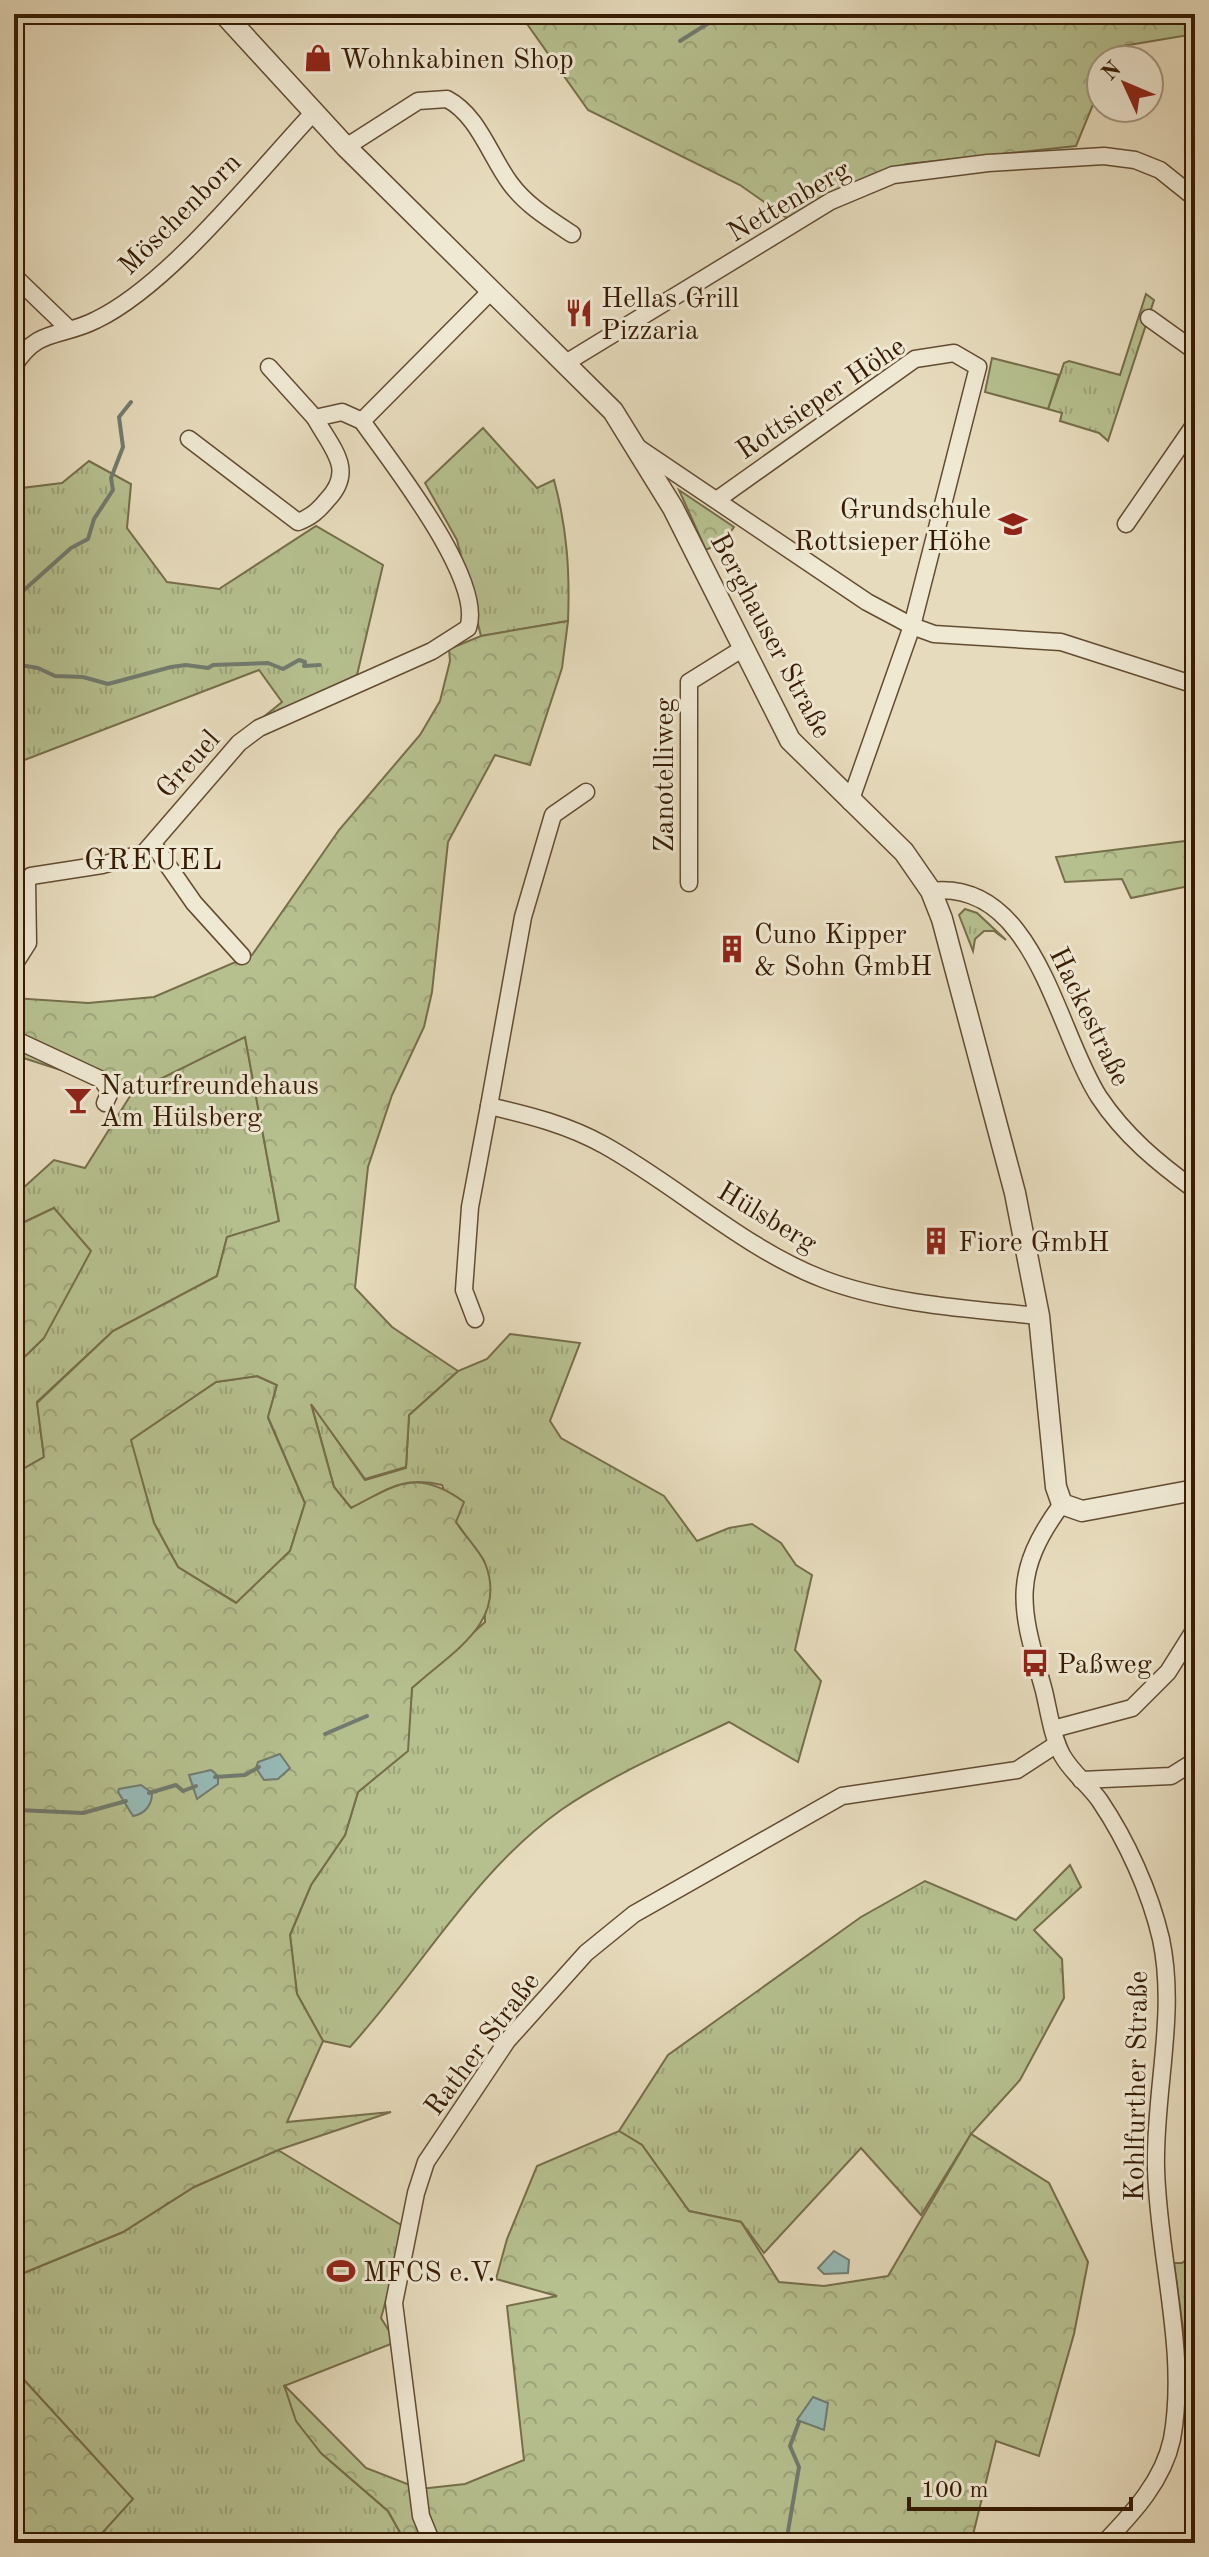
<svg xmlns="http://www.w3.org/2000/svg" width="1209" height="2557" font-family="'Old Standard TT',serif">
<defs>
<pattern id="grass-tufts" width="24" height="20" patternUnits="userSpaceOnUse" patternTransform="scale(2)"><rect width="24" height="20" fill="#b6c08f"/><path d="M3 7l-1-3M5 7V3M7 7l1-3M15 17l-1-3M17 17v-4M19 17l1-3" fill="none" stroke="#9da47a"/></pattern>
<pattern id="forest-crowns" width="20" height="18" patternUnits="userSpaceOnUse" patternTransform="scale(2)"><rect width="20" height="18" fill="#b6c08f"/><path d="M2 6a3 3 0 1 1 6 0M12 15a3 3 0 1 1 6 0" fill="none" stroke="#9da47a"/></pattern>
</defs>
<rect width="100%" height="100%" fill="#e6dbbc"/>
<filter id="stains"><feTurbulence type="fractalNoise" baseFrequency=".0025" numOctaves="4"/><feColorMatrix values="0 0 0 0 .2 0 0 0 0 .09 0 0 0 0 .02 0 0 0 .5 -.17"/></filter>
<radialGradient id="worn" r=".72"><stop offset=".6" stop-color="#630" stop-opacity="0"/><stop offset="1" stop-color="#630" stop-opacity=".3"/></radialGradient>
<g fill="url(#grass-tufts)" stroke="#766e4a" stroke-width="2">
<polygon points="1146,294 1154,300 1108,441 1099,433 1060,421 1062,413 1048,409 1064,363 1069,361 1120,375"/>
<path d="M483,428L537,488L554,480C567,528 570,571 568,621L481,636L457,540L425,483Z"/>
<polygon points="89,461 131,484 127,528 167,582 219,589 316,526 383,565 357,675 256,723 282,702 259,670 14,764 14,489 62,483"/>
<polygon points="965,909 977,913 1006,940 994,931 984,931 975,939 973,951 959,915"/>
<polygon points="245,1036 279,1222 227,1237 217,1276 113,1331 37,1402 44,1457 14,1474 14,1367 44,1338 54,1208 14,1227 14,1191 22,1189 54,1160 85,1168 132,1093"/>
<path d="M510,1334L580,1343L550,1421L561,1438L664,1496L697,1541L729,1528L752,1524L781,1543L796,1565L812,1575L795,1650L821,1681L798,1762L729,1722C673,1749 613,1774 561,1810C475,1871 421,1969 350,2047L323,2041L297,1994L290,1935L311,1885L345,1835L358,1792L407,1751L412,1688L485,1622L484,1561L456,1522L442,1485C404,1475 384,1490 352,1509L334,1487L311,1403L365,1480L406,1468L409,1415L458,1371L487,1359Z"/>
<polygon points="257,1376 277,1385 268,1418 305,1503 290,1551 237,1603 178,1567 154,1523 130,1440 216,1382"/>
<polygon points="1070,1865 1081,1887 1034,1930 1062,1959 1064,1998 1020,2080 971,2134 921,2215 861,2148 764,2253 741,2222 689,2211 642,2145 619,2131 668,2055 861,1917 925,1881 1016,1920"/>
<polygon points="278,2150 406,2228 381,2318 396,2342 284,2386 321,2453 388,2511 406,2543 93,2543 132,2499 14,2369 14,2277 123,2232 194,2187"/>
</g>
<g fill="url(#forest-crowns)" stroke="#766e4a" stroke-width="2" fill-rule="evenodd">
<polygon points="520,14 1195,14 1195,34 1117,47 1111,60 1101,60 1101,85 1076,146 907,164 871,175 787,218 740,185 588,110"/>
<polygon points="679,490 734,527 724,541 706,550"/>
<path d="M568,621L562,668L530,765L495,755L448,842L432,992L424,1027L392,1095L368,1167L355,1288L392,1327L458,1371L409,1415L406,1467L365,1479L311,1404L334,1487L351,1508C397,1484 418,1468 464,1502L456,1522C464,1535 479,1550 485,1563C509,1623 450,1653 412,1688L408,1751L358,1792L345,1835L311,1885L290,1935L297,1994L323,2041L287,2122L391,2112L278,2150L194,2187L123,2232L14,2277V1474L44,1457L37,1403L113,1331L217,1276L227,1237L279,1221L245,1037L132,1093L14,1055V998L88,1003L154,997L252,955L339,830L420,735L440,701L450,661L449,649L481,636ZM257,1376L277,1385L268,1417L305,1503L290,1551L236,1603L178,1567L154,1523L131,1440L216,1382Z"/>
<polygon points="1195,835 1195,1043 1187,985 1189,886 1131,898 1122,879 1065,882 1056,857 1185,841"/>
<polygon points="54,1208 91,1251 44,1338 14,1367 14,1227"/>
<polygon points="619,2131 642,2145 689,2211 741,2222 779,2282 824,2286 888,2276 971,2134 1049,2183 1088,2262 1074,2334 1039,2456 996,2441 971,2543 406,2543 388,2511 321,2453 296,2421 284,2385 366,2468 420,2489 465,2484 524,2460 507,2306 557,2296 496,2279 507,2239 537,2166"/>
<polygon points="1195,2253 1195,2405 1186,2404 1185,2343 1174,2263 1182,2263"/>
<polygon points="14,2369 133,2499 93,2543 14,2543"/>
</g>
<polygon fill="#b6c08f" stroke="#766e4a" stroke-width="2" points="992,358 1059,375 1048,409 985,392"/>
<g fill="#97bab7" stroke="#717b6f" stroke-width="2">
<polygon points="280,1754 290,1768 278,1779 264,1780 256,1768 258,1762"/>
<polygon points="211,1770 218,1776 218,1784 197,1799 189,1775"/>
<path d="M141,1785L152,1793C152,1805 145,1814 133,1816L118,1792L119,1789Z"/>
<polygon points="834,2251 849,2260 848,2273 824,2274 818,2268"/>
<polygon points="813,2397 828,2403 824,2430 797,2420"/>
</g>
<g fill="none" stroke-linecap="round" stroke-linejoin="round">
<g stroke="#717b6f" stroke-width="4">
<polyline points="680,41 723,14"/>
<polyline points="14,599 71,548 88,539 94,519 113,490 111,478 123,447 119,417 131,402"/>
<polyline points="14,664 38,668 55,676 83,677 108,684 171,667 186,665 208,668 213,665 268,663 283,669 299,660 305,662 304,666 320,665"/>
<polyline points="325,1734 367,1716"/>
<polyline points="215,1777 245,1775 259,1767"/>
<polyline points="149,1793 176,1785 183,1791 196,1786"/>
<polyline points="14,1813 18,1810 83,1813 126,1801"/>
<polyline points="786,2543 799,2467 790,2446 799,2422"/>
</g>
<defs>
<g id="minor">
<path d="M346,147L418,101L447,99C478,115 490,156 510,183C526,205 549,219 572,234"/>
<polyline points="14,276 69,329"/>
<polyline points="1149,318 1195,351"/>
<polyline points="564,364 831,201 893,175 988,163 1104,156 1135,160 1160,170 1195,198"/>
<path d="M14,366C38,327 61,338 96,320C169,285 256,174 313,113"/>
<polyline points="269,367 315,418 342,412 362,421"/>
<path d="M189,439L298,522C311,517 318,511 327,500C356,470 332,449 315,418"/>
<polyline points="637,447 867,602 912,626 934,634 1061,642 1195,685"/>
<polyline points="718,499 915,359 954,353 978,367 912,626 850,802"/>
<polyline points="1126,524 1195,424"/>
<path d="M586,792L553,815L523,917L489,1106C529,1115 568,1125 604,1145C678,1186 743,1248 823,1279C888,1304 970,1309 1039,1316"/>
<polyline points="153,844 194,903 242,956"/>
<polyline points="689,883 689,682 742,649"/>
<path d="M931,891C1035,879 1056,1030 1099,1097C1125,1136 1158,1163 1195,1190"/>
<path d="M14,965L28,943L27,882L31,876L102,865L144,853L239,743L259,728L432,651L468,628C485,580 390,461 362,421L490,292"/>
<polyline points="14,1039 102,1080 110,1092 105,1103"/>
<polyline points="475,1319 464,1290 470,1207 489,1106"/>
<path d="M1062,1504C1008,1577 1022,1611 1044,1691C1049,1712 1052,1736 1062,1755C1072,1773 1089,1785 1100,1801C1127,1841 1150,1892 1161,1939C1177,2014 1154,2093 1156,2168C1158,2257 1188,2351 1172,2439C1163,2481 1133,2513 1104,2543"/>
<polyline points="1053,1729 1132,1708 1168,1672 1195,1629"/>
<polyline points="1081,1780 1171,1776 1195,1761"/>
<polyline points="432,2543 421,2516 394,2303 416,2193 426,2162 507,2041 586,1953 634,1914 842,1796 1017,1770 1057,1744"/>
</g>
<polyline id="tertiary" points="224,14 346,147 613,411 673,508 790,740 904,852 931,891 942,919 1015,1193 1039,1316 1056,1487 1062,1504 1082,1511 1195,1490"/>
</defs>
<use href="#minor" stroke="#634c32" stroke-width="19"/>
<use href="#tertiary" stroke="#634c32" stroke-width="23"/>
<use href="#minor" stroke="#efe8d3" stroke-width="16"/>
<use href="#tertiary" stroke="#efe8d3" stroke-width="20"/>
</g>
<defs>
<symbol id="shop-bare" viewBox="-9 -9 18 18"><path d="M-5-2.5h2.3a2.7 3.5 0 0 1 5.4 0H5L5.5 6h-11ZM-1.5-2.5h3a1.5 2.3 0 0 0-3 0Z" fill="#8f2418" stroke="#efe8d3" stroke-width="2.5" paint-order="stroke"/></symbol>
<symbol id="restaurant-bare" viewBox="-9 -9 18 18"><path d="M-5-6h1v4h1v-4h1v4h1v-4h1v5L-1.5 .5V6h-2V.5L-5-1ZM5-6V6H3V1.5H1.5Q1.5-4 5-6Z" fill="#8f2418" stroke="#efe8d3" stroke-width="2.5" paint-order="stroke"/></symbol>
<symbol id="school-bare" viewBox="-9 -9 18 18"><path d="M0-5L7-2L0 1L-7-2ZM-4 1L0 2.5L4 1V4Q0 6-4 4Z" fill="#8f2418" stroke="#efe8d3" stroke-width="2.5" paint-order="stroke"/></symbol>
<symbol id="building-bare" viewBox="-9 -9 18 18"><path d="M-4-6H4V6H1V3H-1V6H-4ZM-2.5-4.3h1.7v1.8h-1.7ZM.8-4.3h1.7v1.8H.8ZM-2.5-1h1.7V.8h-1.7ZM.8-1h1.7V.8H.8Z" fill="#8f2418" stroke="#efe8d3" stroke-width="2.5" paint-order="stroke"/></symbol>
<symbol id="bar-bare" viewBox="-9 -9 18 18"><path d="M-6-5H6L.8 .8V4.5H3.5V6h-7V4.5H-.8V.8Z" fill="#8f2418" stroke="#efe8d3" stroke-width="2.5" paint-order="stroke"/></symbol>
<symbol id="bus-bare" viewBox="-9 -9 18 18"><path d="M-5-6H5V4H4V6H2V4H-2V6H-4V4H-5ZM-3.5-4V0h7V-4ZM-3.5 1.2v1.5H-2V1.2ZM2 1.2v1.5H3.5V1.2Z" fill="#8f2418" stroke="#efe8d3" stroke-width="2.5" paint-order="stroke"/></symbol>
<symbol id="stadium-bare" viewBox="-9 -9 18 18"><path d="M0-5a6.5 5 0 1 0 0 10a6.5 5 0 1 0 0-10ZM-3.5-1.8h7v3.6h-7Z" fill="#8f2418" stroke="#efe8d3" stroke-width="2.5" paint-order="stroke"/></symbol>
</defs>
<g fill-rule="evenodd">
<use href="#shop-bare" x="298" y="38" width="40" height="40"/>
<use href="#restaurant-bare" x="559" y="293" width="40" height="40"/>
<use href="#school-bare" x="993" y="504" width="40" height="40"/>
<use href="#building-bare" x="712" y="929" width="40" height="40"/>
<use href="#bar-bare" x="58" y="1080" width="40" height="40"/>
<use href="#building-bare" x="916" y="1221" width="40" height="40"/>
<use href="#bus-bare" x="1015" y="1643" width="40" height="40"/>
<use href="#stadium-bare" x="321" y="2251" width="40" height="40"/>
</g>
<g text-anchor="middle" stroke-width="6" stroke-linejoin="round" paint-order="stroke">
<g font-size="28" fill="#371c04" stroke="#efe8d3" text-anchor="start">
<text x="340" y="68">Wohnkabinen Shop</text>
<text x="601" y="307">Hellas Grill<tspan x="601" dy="32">Pizzaria</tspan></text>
<text x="991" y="518" text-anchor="end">Grundschule<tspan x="991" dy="32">Rottsieper Höhe</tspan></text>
<text x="754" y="943">Cuno Kipper<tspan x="754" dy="32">&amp; Sohn GmbH</tspan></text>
<text x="100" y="1094">Naturfreundehaus<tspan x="100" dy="32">Am Hülsberg</tspan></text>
<text x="958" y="1251">Fiore GmbH</text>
<text x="1057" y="1673">Paßweg</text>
<text x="363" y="2281">MFCS e.V.</text>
</g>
<g font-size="28" fill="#371c04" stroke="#efe8d3">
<text transform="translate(788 200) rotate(-30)" y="10">Nettenberg</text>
<text transform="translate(179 213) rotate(-45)" y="10">Möschenborn</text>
<text transform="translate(820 397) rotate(-34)" y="10">Rottsieper Höhe</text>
<text transform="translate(772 635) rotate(62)" y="10">Berghauser Straße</text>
<text transform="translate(187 763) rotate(-48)" y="10">Greuel</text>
<text transform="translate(663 775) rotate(-90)" y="10">Zanotelliweg</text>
<text transform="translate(1091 1016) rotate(64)" y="10">Hackestraße</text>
<text transform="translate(768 1216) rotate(31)" y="10">Hülsberg</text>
<text transform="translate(481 2043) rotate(-53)" y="10">Rather Straße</text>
<text transform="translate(1135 2086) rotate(-89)" y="10">Kohlfurther Straße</text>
</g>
<g font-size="30" letter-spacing="2" fill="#371c04" stroke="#efe8d3">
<text x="154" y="869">GREUEL</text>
</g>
</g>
<rect width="1209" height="2557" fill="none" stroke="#e6dbbc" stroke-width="48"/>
<rect x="16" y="16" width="1177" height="2525" fill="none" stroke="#371c04" stroke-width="4"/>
<rect x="24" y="24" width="1161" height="2509" fill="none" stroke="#371c04" stroke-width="2"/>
<g transform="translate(1125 84) rotate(314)"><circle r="38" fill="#efe8d3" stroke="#a59680" stroke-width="2"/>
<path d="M0-6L14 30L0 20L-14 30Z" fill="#8f2418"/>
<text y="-12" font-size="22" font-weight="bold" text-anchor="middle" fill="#371c04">N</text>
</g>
<path d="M909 2497v12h222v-12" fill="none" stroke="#371c04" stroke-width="4"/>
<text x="921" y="2497" font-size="24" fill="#371c04" stroke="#efe8d3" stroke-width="6" paint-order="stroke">100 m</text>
<rect width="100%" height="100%" filter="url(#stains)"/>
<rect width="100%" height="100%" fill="url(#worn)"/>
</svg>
